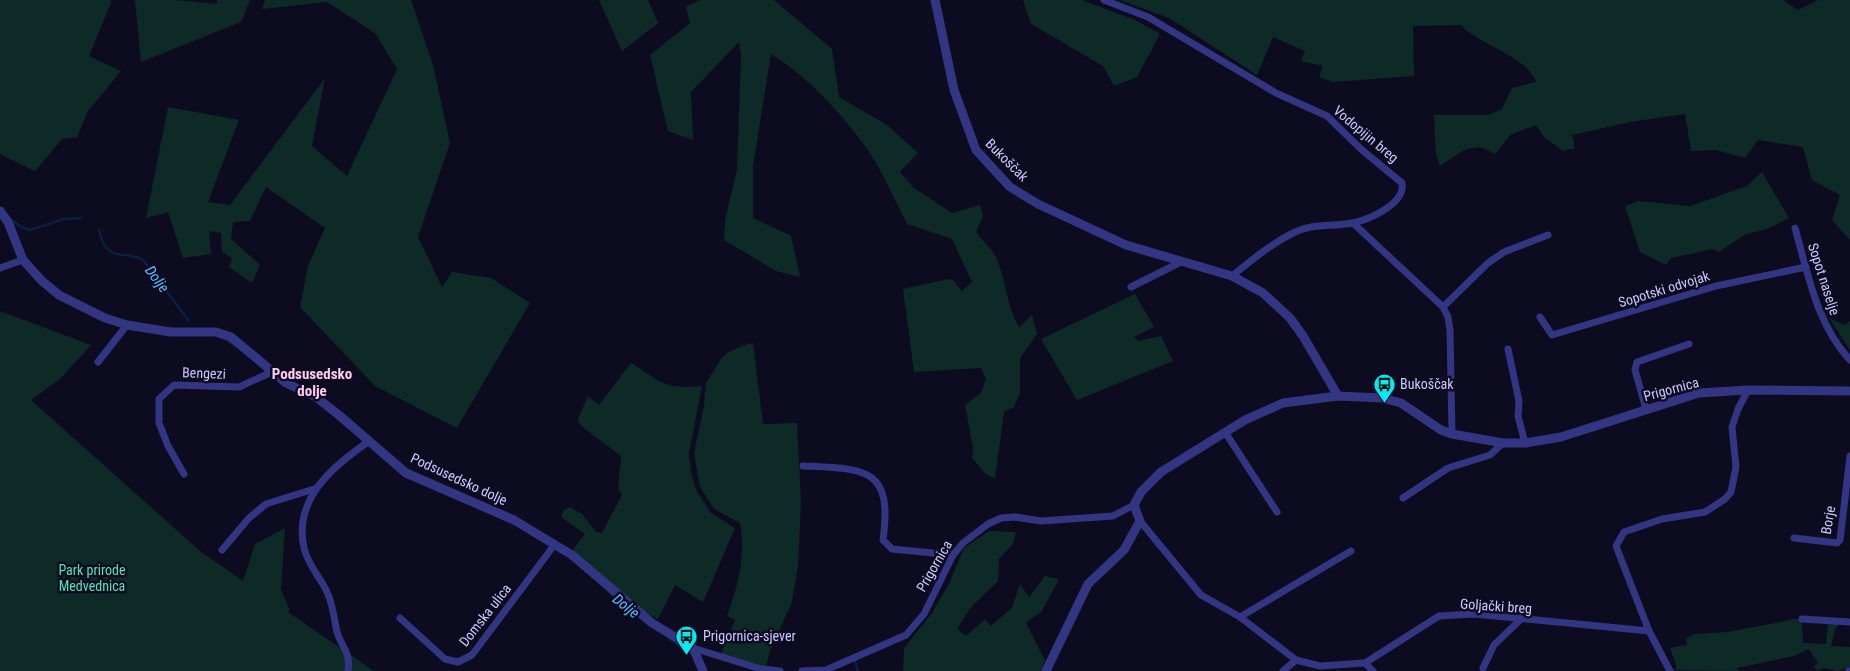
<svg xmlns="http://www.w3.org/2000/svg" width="1850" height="671" font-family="'Roboto Condensed',sans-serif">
<rect width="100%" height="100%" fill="#0d0b1f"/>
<g fill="#0e2a27">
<polygon points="0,0 110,0 111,3 89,56 121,71 88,111 77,137 62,139 35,171 0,154"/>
<polygon points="135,0 175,0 217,4 217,0 250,0 241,22 141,62"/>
<polygon points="265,0 411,0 433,65 450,143 418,237 442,287 452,272 491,278 530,303 457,428 375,386 300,307 308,266 325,228 266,187 250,221 233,222 231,239 260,265 252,283 229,267 232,258 222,252 221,233 209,231 211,254 183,258 168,212 146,218 168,107 239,120 208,202 230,205 325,78 312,146 347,176 397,69 375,33 327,2 262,9"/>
<polygon points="599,0 648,0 658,23 622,51"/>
<path d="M701,0H774L832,49L839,97L887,125L918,153L900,172L914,188L952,213L980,205L983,216L976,232C982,240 991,248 996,257C1006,279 1006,305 1019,327L1032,315L1037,334L1020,358V393L1014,407L1004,412L995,479L986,474L972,458L973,447L965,405L981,393L986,379L981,368L914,372L903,289L949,279L953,280L962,291L972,282L952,239L907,224C894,199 882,169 865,146C840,112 807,76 771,54L753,166V218L791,236L800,277L776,271L724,240L725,220L737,170L741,55L739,42L691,92L693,140L668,131L650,55L690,23L686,6Z"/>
<polygon points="1023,0 1082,0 1135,20 1160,34 1137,77 1114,86 1103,66 1031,24"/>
<path d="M1120,0H1783L1798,10L1818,0H1850V240L1832,220L1840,195L1812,180L1803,147L1758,140L1745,158L1716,150L1691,151L1685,114L1630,122L1572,135L1575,148L1563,151L1544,137L1536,125L1510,135L1495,154C1471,139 1461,153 1440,166L1436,154L1434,115H1489L1502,109L1512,88L1536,82C1527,56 1479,45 1461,25L1413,26L1414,76L1333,82L1319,77L1323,66L1301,61L1305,51L1273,37L1257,75L1169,18Z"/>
<polygon points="1762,172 1789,218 1767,229 1746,234 1719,252 1713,249 1671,258 1666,265 1640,252 1625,206 1639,201 1690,206 1747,186"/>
<polygon points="1135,294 1154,327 1134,337 1138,341 1161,336 1173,361 1077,400 1041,339"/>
<polygon points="0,311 91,345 60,379 31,400 200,551 243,581 255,544 285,528 281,590 290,610 288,612 374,671 0,671"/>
<polygon points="1829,318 1845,325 1850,321 1850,350"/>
<path d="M753,343L763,424L797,423L801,501L798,565L792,602L770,651L766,667L721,654L735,620L727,616C738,587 746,554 740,523L714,509L700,487L694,453L704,406L706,383L721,359L727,353L742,346Z"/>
<path d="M631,363C661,382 666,390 702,386L689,453L691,473L696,490L711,513L735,528L703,602L675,585L658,619C625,602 602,572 572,551L585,534L561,517L564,510L570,507L582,514L596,532L602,533L622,495L618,487L621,456L580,425L578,419L588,396L599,405Z"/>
<polygon points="989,531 1016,532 1013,544 999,559 998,581 971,607 957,629 966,636 985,619 990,626 1012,608 1020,584 1029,597 1045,576 1059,579 1042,611 1026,623 1045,660 1041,671 903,671 904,648 932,613 949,584 964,548"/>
<polygon points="1795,619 1802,620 1803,643 1826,644 1828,623 1840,624 1835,629 1831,646 1850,647 1850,667 1837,671 1824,668 1817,671 1814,666 1818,663 1809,649 1794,656 1737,668 1739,671 1671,670 1677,668 1670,648 1687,645 1686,638 1695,634 1728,632"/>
</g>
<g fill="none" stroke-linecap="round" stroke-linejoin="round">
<g stroke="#082142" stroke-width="2.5">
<polyline points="10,219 21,227 30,230 64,219 81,218"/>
<path d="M99,230C101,235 101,241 105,246C114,259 131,252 143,260L189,321"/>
<polyline points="228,341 237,347"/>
<polyline points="608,591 636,615"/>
<polyline points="669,639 678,644"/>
<polyline points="855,661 858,671"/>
</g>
<g stroke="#323582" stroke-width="7">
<path d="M1104,0L1148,17L1276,93L1327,116L1362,150L1402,183C1406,204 1368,220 1352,223C1333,227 1313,223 1295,232C1272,243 1252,260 1232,276"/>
<polyline points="1353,223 1443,307"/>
<path d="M1795,228C1808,274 1817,325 1850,360"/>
<polyline points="0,268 23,260"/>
<polyline points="1131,287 1181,262"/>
<polyline points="1540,317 1552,335 1716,286 1806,267"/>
<polyline points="1508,349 1519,401 1518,416 1525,443"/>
<polyline points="98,362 127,325"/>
<polyline points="1646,409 1635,370 1637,362 1689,344"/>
<polyline points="1225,432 1277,512"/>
<polyline points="1452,434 1450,330 1448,317 1443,307 1488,263 1504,252 1548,235"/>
<path d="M803,466C866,469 893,467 883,540L892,549L953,555"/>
<polyline points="184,474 168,446 159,423 159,399 174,385 239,387 272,372"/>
<polyline points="1403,498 1448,468 1490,455 1503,443"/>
<polyline points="1140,521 1201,595 1240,617 1296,660 1320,666 1365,663 1439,616 1474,614 1649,631"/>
<polyline points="1794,538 1837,543 1840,540 1850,456"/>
<polyline points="222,550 249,518 266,504 314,489"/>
<polyline points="1240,617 1351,551"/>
<polyline points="400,618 445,659 458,662 472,655 555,544"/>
<polyline points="1802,619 1850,622"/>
<polyline points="693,648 761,669 780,671"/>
<polyline points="1365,663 1373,671"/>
<polyline points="1483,668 1494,645 1520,620"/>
<path d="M348,671C351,653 342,648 337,632C334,619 333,604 327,592C320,577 308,565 304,548C293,499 333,466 368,442"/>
<polyline points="802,671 826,670 906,635 924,614 953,555 963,543 988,524 1001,518 1015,517 1041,521 1113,516 1134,505"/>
<polyline points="1283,671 1296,660"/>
<polyline points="1670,671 1649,631 1616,546 1624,532 1662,519 1705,512 1725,499 1731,492 1736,467 1732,427 1738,409 1748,390"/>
<polyline points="1849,671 1850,671"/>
</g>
<g stroke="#323582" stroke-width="9">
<polyline points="935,0 954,90 976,150 1010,187 1038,204 1126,245 1232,276 1263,293 1290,318 1303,336 1338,396"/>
<polyline points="0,211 8,222 23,260 42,281 59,295 105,318 127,325 171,332 216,332 231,337 286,383 316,397 340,416 406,473 514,520 572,555 652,623 693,648 703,671"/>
<polyline points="1046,671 1088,584 1124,550 1140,521 1134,505 1141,492 1161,472 1245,420 1283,403 1338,396 1382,398 1401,403 1441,430 1452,434 1503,443 1525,443 1561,437 1699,393 1748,390 1850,391"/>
</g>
</g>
<defs>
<symbol id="bus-pin" viewBox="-11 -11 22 30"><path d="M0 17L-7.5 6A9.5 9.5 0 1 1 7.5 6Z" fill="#00ecf4" stroke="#0d0b1f"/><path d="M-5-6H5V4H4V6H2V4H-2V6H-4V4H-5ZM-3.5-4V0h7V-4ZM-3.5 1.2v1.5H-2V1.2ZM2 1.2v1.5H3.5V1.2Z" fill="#111"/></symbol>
</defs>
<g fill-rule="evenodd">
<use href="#bus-pin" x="1372" y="372" width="25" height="34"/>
<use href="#bus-pin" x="674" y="624" width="25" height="34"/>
</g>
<g text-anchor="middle" stroke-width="5" stroke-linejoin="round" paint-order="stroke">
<g font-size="14" fill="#ccc9ff" stroke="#0d0b1f">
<text transform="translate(1366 134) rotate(40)" y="5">Vodopijin breg</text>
<text transform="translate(1007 160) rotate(45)" y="5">Bukoščak</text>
<text transform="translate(1824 279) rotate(72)" y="5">Sopot naselje</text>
<text transform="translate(1664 289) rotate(-17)" y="5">Sopotski odvojak</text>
<text transform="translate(204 373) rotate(2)" y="5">Bengezi</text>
<text transform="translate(1671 389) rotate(-15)" y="5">Prigornica</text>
<text transform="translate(459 479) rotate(25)" y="5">Podsusedsko dolje</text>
<text transform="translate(1828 520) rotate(-80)" y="5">Borje</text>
<text transform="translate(934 566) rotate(-60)" y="5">Prigornica</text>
<text transform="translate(1496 606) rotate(4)" y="5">Goljački breg</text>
<text transform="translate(485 615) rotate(-52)" y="5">Domska ulica</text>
</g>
<g font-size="14" fill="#ccc9ff" stroke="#0d0b1f" text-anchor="start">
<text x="1400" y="389">Bukoščak</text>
<text x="703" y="641">Prigornica-sjever</text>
</g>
<g font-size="14" fill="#4ee6b6" stroke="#0d0b1f">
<text x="92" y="575">Park prirode<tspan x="92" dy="16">Medvednica</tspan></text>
</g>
<g font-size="15" font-style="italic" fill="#57bcff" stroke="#0d0b1f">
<text transform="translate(157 279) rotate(53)" y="5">Dolje</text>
<text transform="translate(626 606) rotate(38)" y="5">Dolje</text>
</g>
<g font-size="15" font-weight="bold" fill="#ffcbf0" stroke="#0d0b1f">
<text x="312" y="379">Podsusedsko<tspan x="312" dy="17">dolje</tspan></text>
</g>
</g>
</svg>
